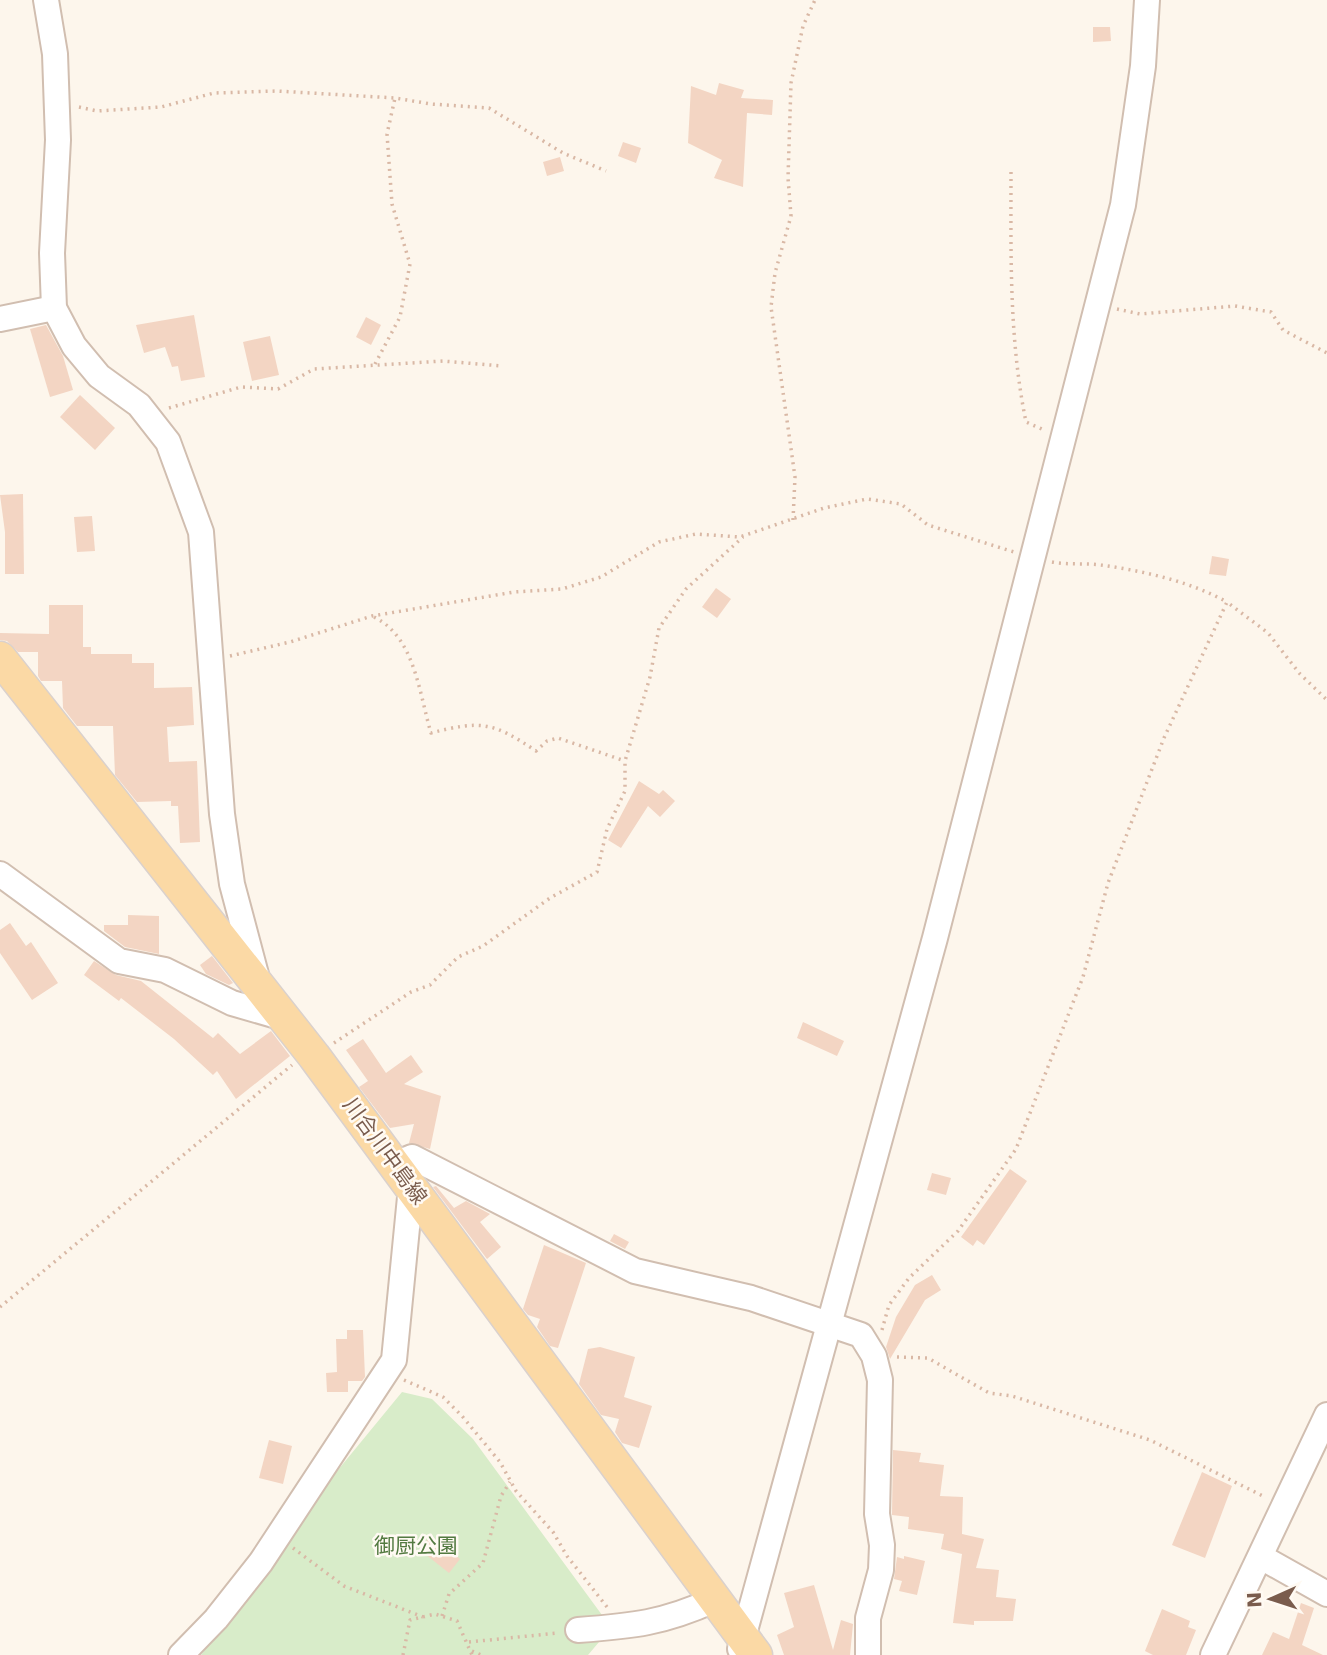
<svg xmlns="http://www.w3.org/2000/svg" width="1327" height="1655" font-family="'DejaVu Sans','Noto Sans JP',sans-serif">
<rect width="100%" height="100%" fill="#fdf6ec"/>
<polygon fill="#d8ecc9" points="402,1392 432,1399 473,1439 602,1615 605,1635 588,1655 201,1655 272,1561 301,1515"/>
<g fill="#f3d5c3">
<polygon points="1093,27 1110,27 1111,41 1093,42"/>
<polygon points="719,83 744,90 741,98 773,100 772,115 747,113 743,187 714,178 722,160 688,143 691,86 716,95"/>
<polygon points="623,142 641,148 636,163 618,156"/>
<polygon points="560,157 564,171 547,176 543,162"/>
<polygon points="194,315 205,377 181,381 178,366 172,367 165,347 144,353 136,325"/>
<polygon points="366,317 381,325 371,345 356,337"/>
<polygon points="46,325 63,356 73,390 50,397 30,329"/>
<polygon points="270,336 279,375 252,381 243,342"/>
<polygon points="80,395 115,428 95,450 60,417"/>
<polygon points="23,494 24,574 5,574 5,532 0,495"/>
<polygon points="92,516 95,551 77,552 74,517"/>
<polygon points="1212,556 1229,559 1226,576 1209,574"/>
<polygon points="716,588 731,599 717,618 702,607"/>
<polygon points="49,605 83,605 83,647 91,647 91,654 132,654 132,663 154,663 154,688 192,687 194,725 167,727 169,762 197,761 200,842 180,843 178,806 171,806 171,801 137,802 115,775 113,726 77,726 63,708 62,681 41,681 38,676 38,652 18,652 7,641 0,640 0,633 49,634"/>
<polygon points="639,781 659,794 663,790 675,801 660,817 648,806 621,848 608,840"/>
<polygon points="128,915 159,916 159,954 125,947 104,931 104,925 128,925"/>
<polygon points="10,923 26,946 31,942 58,983 32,1000 0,953 0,930"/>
<polygon points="212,956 233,983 229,985 206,974 200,965"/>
<polygon points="94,961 116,975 141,981 213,1038 218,1033 240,1054 271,1031 290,1056 236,1099 217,1071 213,1075 174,1039 121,998 119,1001 84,975"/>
<polygon points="803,1022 844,1041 837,1056 797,1038"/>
<polygon points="363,1039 386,1073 411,1055 423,1072 404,1084 441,1096 430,1149 409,1143 414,1124 390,1128 359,1087 368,1081 346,1050"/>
<polygon points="1010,1169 1027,1181 984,1245 977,1240 973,1246 961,1237"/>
<polygon points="932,1173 951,1178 946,1195 927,1190"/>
<polygon points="436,1186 454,1208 466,1201 490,1214 480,1222 501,1247 487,1259 433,1187"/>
<polygon points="614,1234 629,1242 625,1249 610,1241"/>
<polygon points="544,1245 586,1263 558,1348 550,1346 537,1327 540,1319 528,1315 523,1309"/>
<polygon points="932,1275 941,1290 925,1300 890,1359 886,1347 896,1317 915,1285"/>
<polygon points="347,1330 363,1330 365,1377 362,1381 348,1381 348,1392 327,1392 326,1373 337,1372 336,1339 347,1339"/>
<polygon points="600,1347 635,1357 624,1397 652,1406 639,1448 622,1443 615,1432 619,1419 601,1415 579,1384 588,1349"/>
<polygon points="269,1440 292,1446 283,1484 259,1478"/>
<polygon points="893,1450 921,1453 919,1462 944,1465 940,1496 963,1497 962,1534 984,1539 976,1568 999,1570 996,1597 1016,1599 1013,1621 974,1621 974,1625 953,1623 962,1554 941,1549 944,1534 908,1529 909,1517 892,1515"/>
<polygon points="1202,1472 1232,1486 1205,1558 1172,1545"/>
<polygon points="430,1536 460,1559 449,1573 420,1550"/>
<polygon points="904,1556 925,1561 917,1595 899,1591 902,1581 894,1579 897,1557 904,1559"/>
<polygon points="814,1585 833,1650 841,1620 853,1624 850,1655 784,1655 777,1635 794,1627 784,1593"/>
<polygon points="1301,1603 1314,1608 1302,1645 1323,1655 1262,1655 1273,1632 1289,1639"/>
<polygon points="1162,1609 1190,1621 1188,1627 1196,1630 1186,1655 1153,1655 1145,1651"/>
</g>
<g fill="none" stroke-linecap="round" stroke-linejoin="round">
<defs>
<g id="minor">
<polyline points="46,0 55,54 58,140 52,253 54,308 74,346 99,376 139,405 168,442 201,532 222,814 232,884 257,978"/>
<polyline points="0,319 54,308"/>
<polyline points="0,874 119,961 165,970 232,1003 284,1018"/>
<polyline points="395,1164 412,1157 635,1271 751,1298 861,1335 874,1356 880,1380 877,1514 882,1545 881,1570 868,1618 868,1655"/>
<polyline points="1261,1557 1327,1594"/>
<path d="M578,1630C633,1626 663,1623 714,1600"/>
<polyline points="740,1649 935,938 1123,205 1143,66 1147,0"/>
<polyline points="181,1655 216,1619 261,1562 394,1360 411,1187"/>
<polyline points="1213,1655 1327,1415"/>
</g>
<polyline id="major" points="0,658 314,1056 756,1655"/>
</defs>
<use href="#minor" stroke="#d1beb0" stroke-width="28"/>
<use href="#major" stroke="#dad1cd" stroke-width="35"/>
<g stroke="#d9b8a5" stroke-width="3.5" stroke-dasharray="2 5" stroke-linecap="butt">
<polyline points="79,107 97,111 161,107 214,93 277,91 395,98 431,104 489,108 563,153 606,171"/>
<path d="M1011,172C1011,256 1009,339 1026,422L1044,430"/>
<polyline points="1117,309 1140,314 1235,306 1271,312 1283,330 1327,353"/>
<polyline points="375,364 400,317 410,264 392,204 387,134 395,98"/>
<polyline points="169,408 241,387 278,389 314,369 443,361 502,366"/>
<polyline points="793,520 795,477 771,307 775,273 791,216 788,178 791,83 803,26 815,0"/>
<path d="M1052,562C1068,565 1085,563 1101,565C1143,571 1189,581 1227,602"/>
<path d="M374,617C415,637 419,693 431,733C481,720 493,722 536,751L547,741L558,738L625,761"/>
<polyline points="230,656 290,642 372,616 514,592 562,589 601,577 659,542 696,534 740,537 824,508 867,499 901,504 928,525 1014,552"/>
<polyline points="334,1043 411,992 430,985 458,957 483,946 550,898 597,872 607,829 625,791 625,761 650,677 659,628 686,589 743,537"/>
<polyline points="0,1307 292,1065"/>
<polyline points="882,1330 889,1305 909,1278 958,1231 1016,1149 1083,977 1108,883 1164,738 1227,602 1268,633 1300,674 1327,700"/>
<polyline points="897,1357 928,1358 989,1393 1012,1396 1150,1440 1265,1497"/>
<polyline points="404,1380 443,1397 462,1416 500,1462 516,1491 553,1532 567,1556 607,1607"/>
<polyline points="293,1548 344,1586 423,1617"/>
<polyline points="442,1616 449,1594 483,1563 501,1496 510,1482"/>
<polyline points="469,1642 558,1633"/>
<polyline points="472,1651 481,1655"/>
<polyline points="403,1655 410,1620 435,1614 457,1621 472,1655"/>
</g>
<use href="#minor" stroke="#fff" stroke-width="24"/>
<use href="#major" stroke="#fbd9a5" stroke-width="32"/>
</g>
<g text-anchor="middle" stroke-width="5" stroke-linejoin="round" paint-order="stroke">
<g font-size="21" fill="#7a5c4d" stroke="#fffaf3">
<text transform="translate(385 1151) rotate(54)" y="7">川合川中島線</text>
</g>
<g font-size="21" fill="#537a41" stroke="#fffaf3">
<text x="416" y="1553">御厨公園</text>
</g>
</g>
<g transform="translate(1271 1599) rotate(267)" stroke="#fffaf3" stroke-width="5" paint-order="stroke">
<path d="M0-5L12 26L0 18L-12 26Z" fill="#7a5c4d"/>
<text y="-10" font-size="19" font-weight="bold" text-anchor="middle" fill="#7a5c4d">N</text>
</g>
</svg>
